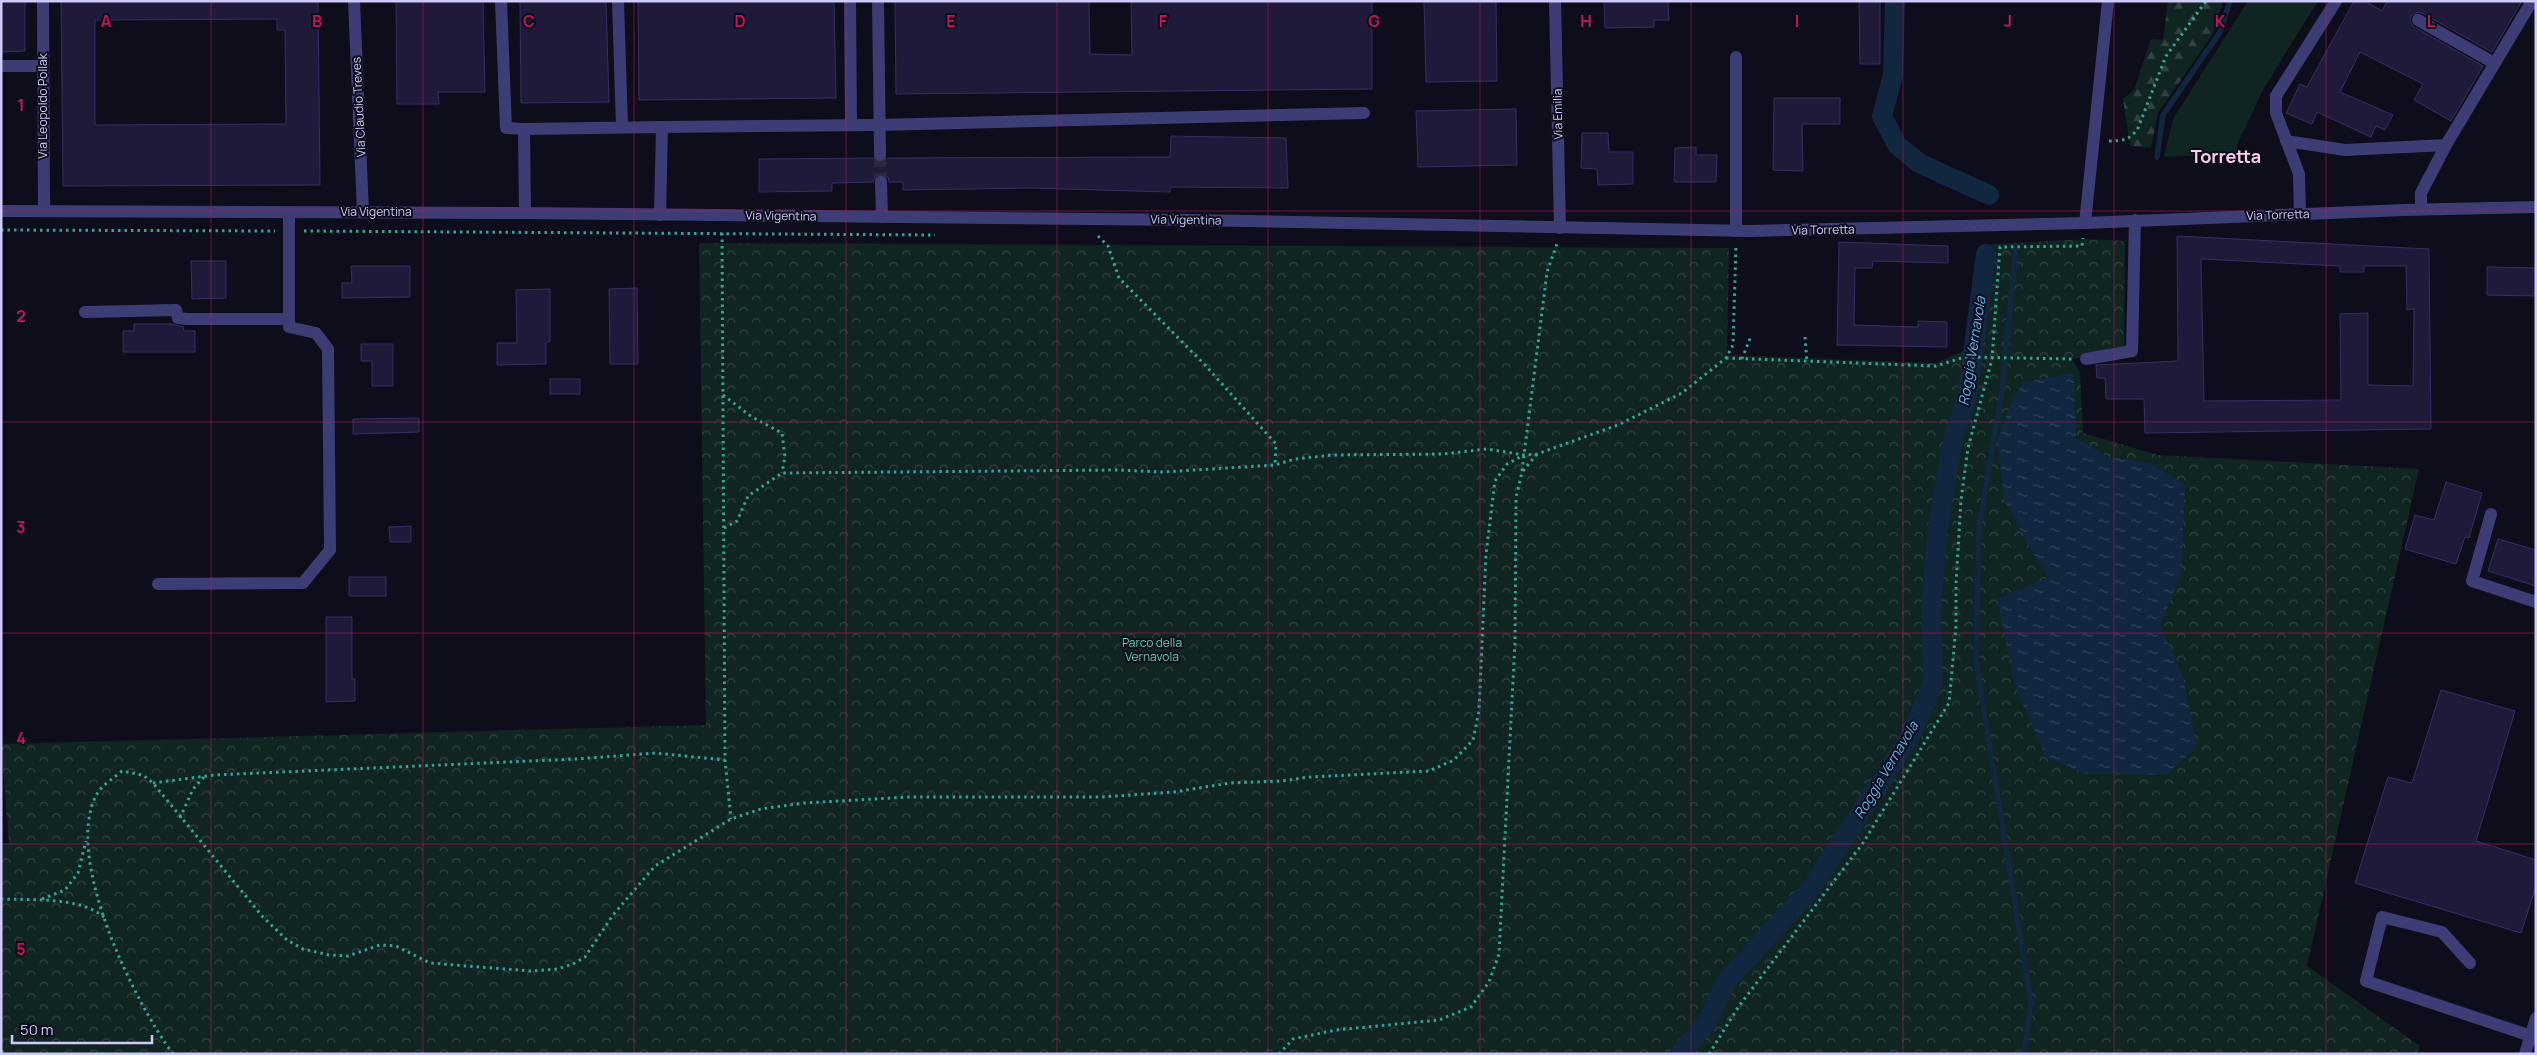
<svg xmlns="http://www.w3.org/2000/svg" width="2537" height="1055" font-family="Manrope,sans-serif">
<defs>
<pattern id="forest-firs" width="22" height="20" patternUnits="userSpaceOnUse" patternTransform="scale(1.25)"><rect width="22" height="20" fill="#102422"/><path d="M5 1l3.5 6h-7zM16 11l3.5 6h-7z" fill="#324243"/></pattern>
<pattern id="park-crowns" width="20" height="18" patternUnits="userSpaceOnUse" patternTransform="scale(1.25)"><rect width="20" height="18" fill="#102422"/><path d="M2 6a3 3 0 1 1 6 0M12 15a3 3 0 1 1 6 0" fill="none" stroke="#324243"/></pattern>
<pattern id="water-ripples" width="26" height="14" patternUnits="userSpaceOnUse" patternTransform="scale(1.25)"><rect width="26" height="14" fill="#11263f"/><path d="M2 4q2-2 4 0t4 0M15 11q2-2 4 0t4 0" fill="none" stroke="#32445c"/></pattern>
</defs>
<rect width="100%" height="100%" fill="#0e0d1b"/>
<polygon fill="#102422" points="2248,1 2318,1 2264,88 2238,143 2236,153 2164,157 2173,119"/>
<polygon fill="url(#forest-firs)" points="2168,1 2223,1 2214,32 2158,113 2151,148 2130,146 2123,99 2134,90 2151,39 2163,40"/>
<polygon fill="url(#park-crowns)" points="2085,239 2125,241 2124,351 2072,359 2080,373 2083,433 2158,455 2419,469 2307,966 2420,1046 2416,1054 1,1054 1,844 9,843 1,744 706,725 699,243 1729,248 1727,355 1935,363 1966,350 1980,245"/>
<polygon fill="url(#water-ripples)" points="2066,374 2074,376 2076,438 2108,457 2149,463 2185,484 2181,575 2160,625 2183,677 2197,746 2167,775 2085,774 2046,757 2015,686 1997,599 2049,578 2035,557 2004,499 1997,440 2013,399 2023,383"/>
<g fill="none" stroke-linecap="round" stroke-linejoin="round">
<g stroke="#11263f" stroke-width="5.5">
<polyline points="2157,157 2163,115 2220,32 2230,1"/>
<polyline points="2016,248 2002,391 1979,527 1976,661 2031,1003 2024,1054"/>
</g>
<g stroke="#11263f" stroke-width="20">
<polyline points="1895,1 1893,75 1882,116 1897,145 1919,163 1989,195"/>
<polyline points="1680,1054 1707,1022 1725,983 1812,887 1910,737 1933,684 1931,605 1938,527 1953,439 1967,397 1986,254"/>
</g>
</g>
<g fill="#1f1a3a" stroke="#362f64" fill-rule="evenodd">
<polygon points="1,1 25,1 25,51 1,52"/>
<path d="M61,1H318L320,185L63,186ZM277,19V30H285L286,124L95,125V20Z"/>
<polygon points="396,1 483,1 485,92 438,92 439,104 397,104"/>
<polygon points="520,1 606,1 609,102 521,103"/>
<polygon points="638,1 834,1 836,98 639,100"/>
<polygon points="895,1 1089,1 1090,54 1132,55 1131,1 1372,1 1372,89 896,94"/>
<polygon points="1424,1 1496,1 1497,81 1426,82"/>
<polygon points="1604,1 1668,1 1669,20 1654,20 1654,27 1605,28"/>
<polygon points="1859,1 1880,1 1880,64 1860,64"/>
<polygon points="2354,1 2365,1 2382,11 2387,1 2522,1 2492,52 2422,13 2417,12 2411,16 2410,21 2414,27 2483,66 2451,121 2414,100 2423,84 2360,52 2340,92 2393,115 2385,130 2376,126 2371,137 2317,112 2312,124 2286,113 2300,84 2307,87"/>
<polygon points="1774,98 1840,98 1840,124 1802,124 1803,171 1773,170"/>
<polygon points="1516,109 1517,165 1418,167 1416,111"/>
<polygon points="1582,133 1608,133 1609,152 1633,152 1633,184 1598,185 1597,169 1581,168"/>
<polygon points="1171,136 1286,138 1288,188 1170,187 1170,192 1031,188 903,190 903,182 889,182 888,177 881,174 876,175 873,182 832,183 832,191 759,192 759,159 873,158 880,163 888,158 1170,157"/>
<polygon points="1696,147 1696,155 1717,155 1716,182 1674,182 1675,148"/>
<path d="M2177,236L2429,249L2431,429L2145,433L2144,399H2106L2105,378H2097L2096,365L2178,361ZM2201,259L2340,266V272H2364V266H2406L2407,310L2414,309L2413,386L2368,385V313L2340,314L2341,400L2204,401Z"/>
<polygon points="1839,242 1948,246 1948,263 1873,261 1872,268 1855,268 1854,325 1918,327 1918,321 1947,322 1947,347 1837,345"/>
<polygon points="191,261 226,261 226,298 192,299"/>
<polygon points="351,266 410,266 410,297 342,298 342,283 352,283"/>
<polygon points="2487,267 2536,268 2536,296 2487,295"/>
<polygon points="637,288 638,364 610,364 609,289"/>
<polygon points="550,289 550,342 546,342 546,364 497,365 497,343 517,343 516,290"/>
<polygon points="134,324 172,324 183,327 184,331 195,331 195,352 123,352 123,331 134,331"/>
<polygon points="361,344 393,344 393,386 372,386 372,361 361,361"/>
<rect x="550" y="379" width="30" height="15"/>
<polygon points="419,418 419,432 353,434 353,419"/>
<polygon points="2446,482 2482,493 2469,538 2465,537 2456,564 2405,549 2415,515 2434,520"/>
<polygon points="411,526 411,542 390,542 389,527"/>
<polygon points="2498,539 2536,550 2536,586 2488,571"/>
<rect x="349" y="577" width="37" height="19"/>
<polygon points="326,617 352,617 352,679 355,679 355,701 326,702"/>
<polygon points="2441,690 2515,711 2476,841 2536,860 2536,886 2521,933 2355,883 2388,777 2412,783"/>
</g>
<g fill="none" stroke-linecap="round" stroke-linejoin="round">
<polyline stroke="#2b2a3c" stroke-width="12" stroke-dasharray="12 6" stroke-linecap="butt" points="880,155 881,182"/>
<g stroke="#37a296" stroke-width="3" stroke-dasharray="2.5 4" stroke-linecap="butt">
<path d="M2109,141C2123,141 2130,140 2138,128L2166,56L2206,1"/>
<polyline points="1,230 275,231"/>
<polyline points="304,231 935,235"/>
<polyline points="722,233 725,760 731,819"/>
<polyline points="1098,236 1108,246 1119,278 1205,365 1276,444 1275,465"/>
<polyline points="1805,337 1807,362"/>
<polyline points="1726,358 1936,366 1965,357 2072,359"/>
<polyline points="1742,359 1751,336"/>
<polyline points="723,395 752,417 782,433 785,457 782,473"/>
<polyline points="1522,471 1547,272 1558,241"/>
<polyline points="724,528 737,521 748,496 782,473 1117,470 1162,472 1275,465 1295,459 1333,455 1444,454 1487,449 1524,455 1537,454 1618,425 1682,393 1726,358 1733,345 1736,245"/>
<polyline points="153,783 214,775 576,759 655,753 725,760"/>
<polyline points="180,818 193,789 204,777"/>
<path d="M1,899C31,900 81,897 104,917"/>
<polyline points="42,899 65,890 78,873 86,841"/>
<polyline points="1,1051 6,1054"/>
<path d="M173,1054C135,1003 62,856 97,794C102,785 114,778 122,771L143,775L153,783L262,916L287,940L303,949L329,955L348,956L380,945L396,946L430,963L530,971L557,969L573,964L585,957L613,915L655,866L731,819L761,809L804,803L909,797H1102L1174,792L1230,783L1282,781L1309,777L1429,771L1454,760L1473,740L1479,711L1486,554L1495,481L1507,464L1524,455"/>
<polyline points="1279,1054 1293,1039 1336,1030 1439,1020 1471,1007 1489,982 1499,954 1515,642 1516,498 1522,472 1537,454"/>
<polyline points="1709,1054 1739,1006 1863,843 1949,703 1956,626 1956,584 1961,500 1968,448 1992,359 2000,247 2082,246 2083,238"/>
</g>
<g stroke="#3c3d75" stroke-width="12">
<polyline points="43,1 44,211"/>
<polyline points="354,1 363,212"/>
<polyline points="501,1 506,128 524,129"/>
<polyline points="618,1 622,127"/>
<polyline points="850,1 851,125"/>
<polyline points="878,1 880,155"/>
<polyline points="1555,1 1560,228"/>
<polyline points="2418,20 2494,63"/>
<polyline points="1736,57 1736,231"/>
<polyline points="1,66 43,66"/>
<polyline points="2286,141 2345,150 2446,145"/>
<polyline points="881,182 882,217"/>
<polyline points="2421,209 2421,193 2446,145 2532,1"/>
<polyline points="1,211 525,213 1194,220 1751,231 2085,223 2404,210 2536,207"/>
<polyline points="525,213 524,129 662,127"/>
<polyline points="2300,214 2299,174 2276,113 2276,96 2336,1"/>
<polyline points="660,215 662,127 879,125 1364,113"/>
<polyline points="2085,223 2108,1"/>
<polyline points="85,312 176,310 178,318 187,319 289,319"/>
<polyline points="2086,359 2132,351 2135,220"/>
<polyline points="2491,514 2472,581 2536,602"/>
<polyline points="158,584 303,583 330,550 328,349 316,333 289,327 289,212"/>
<polyline points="2470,963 2442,932 2382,917 2366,981 2531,1036"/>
<polyline points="2525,1054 2536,1018"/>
</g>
</g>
<path fill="none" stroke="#c2185b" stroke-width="1" stroke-opacity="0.55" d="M211,1V1054M423,1V1054M634,1V1054M846,1V1054M1057,1V1054M1268,1V1054M1480,1V1054M1691,1V1054M1903,1V1054M2114,1V1054M2326,1V1054M1,211H2536M1,422H2536M1,633H2536M1,844H2536"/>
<g text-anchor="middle" stroke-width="4" stroke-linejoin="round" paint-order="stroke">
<g font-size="12" fill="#cecbfa" stroke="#0e0d1b">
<text transform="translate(43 106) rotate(-90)" y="4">Via Leopoldo Pollak</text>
<text transform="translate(359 107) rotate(-93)" y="4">Via Claudio Treves</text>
<text transform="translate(1558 114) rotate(-91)" y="4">Via Emilia</text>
<text x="376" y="216">Via Vigentina</text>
<text transform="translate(2278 215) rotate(-2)" y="4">Via Torretta</text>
<text transform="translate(781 216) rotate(1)" y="4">Via Vigentina</text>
<text transform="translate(1186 220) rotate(1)" y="4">Via Vigentina</text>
<text transform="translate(1823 230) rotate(-1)" y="4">Via Torretta</text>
</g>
<g font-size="12" fill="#5fd2af" stroke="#0e0d1b">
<text x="1152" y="647">Parco della<tspan x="1152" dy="14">Vernavola</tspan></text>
</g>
<g font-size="14" font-style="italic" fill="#63b7f0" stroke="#0e0d1b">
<text transform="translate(1972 351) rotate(-81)" y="5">Roggia Vernavola</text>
<text transform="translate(1886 770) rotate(-59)" y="5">Roggia Vernavola</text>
</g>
<g font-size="18" font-weight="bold" fill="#facdec" stroke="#0e0d1b">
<text x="2226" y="163">Torretta</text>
</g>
</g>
<g font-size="16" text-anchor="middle" font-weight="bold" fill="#c2185b" stroke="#0e0d1b" stroke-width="4" stroke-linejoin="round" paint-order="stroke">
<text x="106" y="27">A</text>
<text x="317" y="27">B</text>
<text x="529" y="27">C</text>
<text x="740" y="27">D</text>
<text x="951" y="27">E</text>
<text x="1163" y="27">F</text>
<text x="1374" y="27">G</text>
<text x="1586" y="27">H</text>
<text x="1797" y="27">I</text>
<text x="2008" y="27">J</text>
<text x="2220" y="27">K</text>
<text x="2431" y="27">L</text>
<text x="21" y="111">1</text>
<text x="21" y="322">2</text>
<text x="21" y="533">3</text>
<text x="21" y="744">4</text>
<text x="21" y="955">5</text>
</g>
<rect width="2537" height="1055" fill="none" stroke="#cecbfa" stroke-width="5"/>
<path d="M12 1035v8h140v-8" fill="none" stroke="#cecbfa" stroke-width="2.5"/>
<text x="20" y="1035" font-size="15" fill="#cecbfa" stroke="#0e0d1b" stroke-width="4" paint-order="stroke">50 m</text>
</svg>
